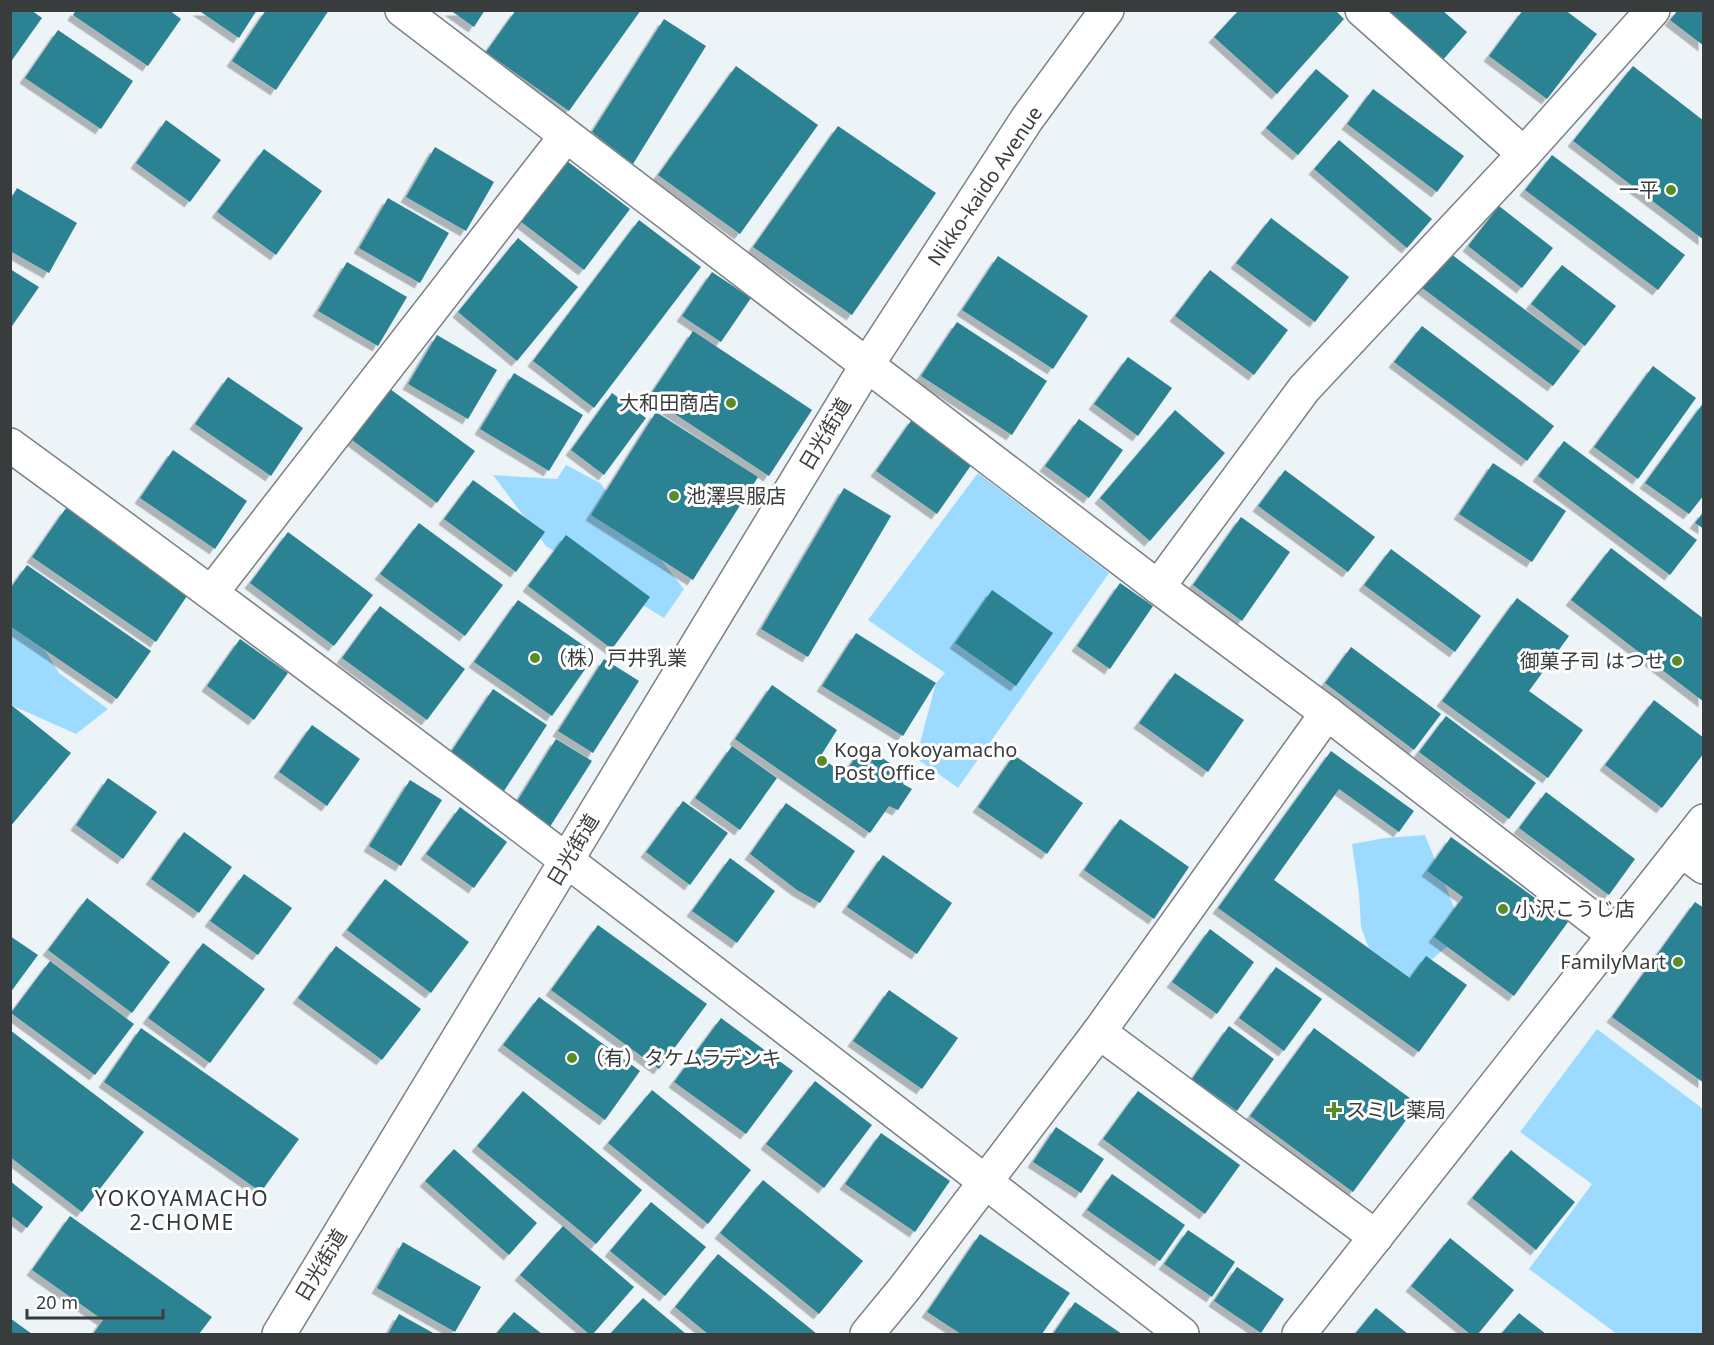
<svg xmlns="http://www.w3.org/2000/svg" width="1714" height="1345" font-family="'Noto Sans','Noto Sans JP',sans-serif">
<defs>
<filter id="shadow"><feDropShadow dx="-5.5" dy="5.5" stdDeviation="0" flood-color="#0004"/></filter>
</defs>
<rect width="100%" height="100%" fill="#edf4f8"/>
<g fill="#9cdbff">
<polygon points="566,465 600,483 684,589 664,618 546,546 493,475 557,479"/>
<polygon points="978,473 1109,573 958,788 916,758 936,683 945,673 868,620"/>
<polygon points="10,595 59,673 108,709 76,734 11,705"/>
<polygon points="1425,835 1464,932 1410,978 1369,948 1361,927 1359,893 1352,844 1385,838"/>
<polygon points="1597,1029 1703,1109 1703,1334 1617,1334 1529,1269 1592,1184 1520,1132"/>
</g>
<g fill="#2b8293" filter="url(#shadow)">
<polygon points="10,10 31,10 42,18 10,63"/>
<polygon points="76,10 169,10 181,19 148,66 73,15"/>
<polygon points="198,10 257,10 239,38"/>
<polygon points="266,10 329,10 276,90 232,61"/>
<polygon points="450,10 485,10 474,27"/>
<polygon points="516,10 641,10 569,111 486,52"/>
<polygon points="1239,10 1335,10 1344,19 1277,94 1214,37"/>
<polygon points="1383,10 1442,10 1467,32 1442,61"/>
<polygon points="1523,10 1565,10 1597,34 1547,99 1489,56"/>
<polygon points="1678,10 1704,10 1704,46 1670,20"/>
<polygon points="664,19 706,46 633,164 592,132"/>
<polygon points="58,30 133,81 101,129 25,78"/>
<polygon points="736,66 818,125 740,234 658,175"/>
<polygon points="1633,66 1704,121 1704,240 1573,141"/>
<polygon points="1316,69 1349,96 1298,155 1266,128"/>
<polygon points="1373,89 1464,156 1437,192 1347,124"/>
<polygon points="166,120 221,160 190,202 136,163"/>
<polygon points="838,126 936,193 852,315 753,247"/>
<polygon points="1339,140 1432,219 1407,248 1314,169"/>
<polygon points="435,147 494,182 466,231 406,197"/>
<polygon points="264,149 322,191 276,255 217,212"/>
<polygon points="1552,155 1685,255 1658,290 1525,190"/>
<polygon points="567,161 630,209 584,270 520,221"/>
<polygon points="17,188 77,223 49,273 10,251 10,200"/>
<polygon points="388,198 449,233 420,283 359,248"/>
<polygon points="1499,206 1553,248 1522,288 1468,246"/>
<polygon points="1271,218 1349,277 1315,322 1236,263"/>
<polygon points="639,220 701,267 594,408 533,361"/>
<polygon points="518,238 578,287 517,361 458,312"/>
<polygon points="1447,251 1580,351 1553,386 1421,287"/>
<polygon points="998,256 1088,316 1053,369 962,310"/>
<polygon points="347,262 407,297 378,346 318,311"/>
<polygon points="1562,265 1616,306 1585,346 1531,304"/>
<polygon points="10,269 39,287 10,329"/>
<polygon points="1210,270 1288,330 1254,375 1175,316"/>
<polygon points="712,272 751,298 721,342 682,316"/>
<polygon points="957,322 1047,381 1012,435 921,376"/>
<polygon points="1422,326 1554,426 1527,461 1394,362"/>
<polygon points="693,331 812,410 769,476 649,397"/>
<polygon points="437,335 497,370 468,419 408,384"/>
<polygon points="1128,357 1172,388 1138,436 1094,404"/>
<polygon points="1653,366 1696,398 1638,479 1594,447"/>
<polygon points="514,373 583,415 549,471 480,429"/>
<polygon points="228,377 303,428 271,476 195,424"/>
<polygon points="390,389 475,451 437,503 352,440"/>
<polygon points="612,393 646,418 604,475 571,450"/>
<polygon points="1704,402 1704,495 1689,514 1645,483"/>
<polygon points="1175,410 1225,453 1150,541 1100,498"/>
<polygon points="656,412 758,477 693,580 591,515"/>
<polygon points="913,418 974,461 937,514 876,471"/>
<polygon points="1079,419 1123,450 1089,498 1045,466"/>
<polygon points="1564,441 1697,540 1670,575 1538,476"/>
<polygon points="173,450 247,501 215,549 140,498"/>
<polygon points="1493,463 1566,511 1532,562 1459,514"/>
<polygon points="1285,470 1375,537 1348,572 1258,506"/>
<polygon points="473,480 545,532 516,572 444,519"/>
<polygon points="844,488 891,516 808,657 761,629"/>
<polygon points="66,508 189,593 156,642 32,557"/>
<polygon points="1704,511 1704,529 1695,523"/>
<polygon points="1241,517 1290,552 1242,621 1193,585"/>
<polygon points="419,523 503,585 465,636 380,574"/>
<polygon points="288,532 373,595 334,646 250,583"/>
<polygon points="566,535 650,597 612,649 528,586"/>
<polygon points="1611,548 1704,619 1704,702 1571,600"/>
<polygon points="1391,549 1481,616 1455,652 1364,585"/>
<polygon points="27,565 151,651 117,699 10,626 10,589"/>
<polygon points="1120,583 1153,606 1110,669 1077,646"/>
<polygon points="992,590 1053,633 1016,686 955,643"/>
<polygon points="1517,598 1569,636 1529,691 1583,730 1548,778 1442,701"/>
<polygon points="518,600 596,654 552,716 474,662"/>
<polygon points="380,606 465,669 427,720 342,658"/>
<polygon points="856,633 936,683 903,736 822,686"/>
<polygon points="240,639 288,673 254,720 207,686"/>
<polygon points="1351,647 1441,714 1414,750 1325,683"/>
<polygon points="604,659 639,681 593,753 558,731"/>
<polygon points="1175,673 1244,720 1208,772 1139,723"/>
<polygon points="772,685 837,730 820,757 844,774 864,745 908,776 903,784 912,789 898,810 889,806 870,833 735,739"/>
<polygon points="493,689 547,725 504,791 449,755"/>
<polygon points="1654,700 1704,738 1704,753 1662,808 1605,765"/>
<polygon points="10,704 71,753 10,827"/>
<polygon points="1446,716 1536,783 1509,819 1419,752"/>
<polygon points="312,725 360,759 327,806 279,772"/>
<polygon points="556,739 592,761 546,833 511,811"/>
<polygon points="732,746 777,778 740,830 695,798"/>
<polygon points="1331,751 1414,811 1399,832 1339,789 1274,880 1410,978 1426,956 1467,985 1419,1052 1218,908"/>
<polygon points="1014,755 1083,803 1047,854 978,807"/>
<polygon points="108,778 157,812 123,859 76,825"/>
<polygon points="410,780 442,800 401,866 369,846"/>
<polygon points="1546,792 1635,859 1609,895 1519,828"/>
<polygon points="683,801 728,833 690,885 646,852"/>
<polygon points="786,803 855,851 820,903 797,890 750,854"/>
<polygon points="460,807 507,842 474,888 426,854"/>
<polygon points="1120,819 1189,867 1154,919 1084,870"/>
<polygon points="184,832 232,867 199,913 151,879"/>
<polygon points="1451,837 1568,922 1514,996 1434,937 1463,897 1427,871"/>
<polygon points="883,855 952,903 917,954 847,907"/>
<polygon points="730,858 775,891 737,943 692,911"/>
<polygon points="244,874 292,908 258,955 210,921"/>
<polygon points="385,879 469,942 431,993 347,930"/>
<polygon points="87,898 170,962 132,1013 48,950"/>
<polygon points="1695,902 1704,908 1704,1083 1612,1017"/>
<polygon points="598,925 707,1004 659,1069 551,990"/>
<polygon points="1210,929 1254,962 1217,1014 1172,982"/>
<polygon points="10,936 38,955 10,993"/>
<polygon points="203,943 265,989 210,1063 148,1018"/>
<polygon points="336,946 421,1009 382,1060 298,998"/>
<polygon points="50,961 134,1024 95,1075 11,1013"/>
<polygon points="1276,967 1322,999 1284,1051 1239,1018"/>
<polygon points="889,990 958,1038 922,1089 853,1041"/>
<polygon points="539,997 640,1071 605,1120 503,1045"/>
<polygon points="721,1018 793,1071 746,1134 674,1082"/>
<polygon points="1229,1026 1274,1059 1237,1111 1192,1079"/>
<polygon points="141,1028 299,1139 261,1192 104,1082"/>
<polygon points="1314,1028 1418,1104 1353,1192 1250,1116"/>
<polygon points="10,1030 144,1132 82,1212 10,1157"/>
<polygon points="815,1081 872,1125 824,1188 766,1144"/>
<polygon points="652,1090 751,1170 708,1224 608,1143"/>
<polygon points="523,1091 642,1190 596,1244 477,1146"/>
<polygon points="1138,1091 1240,1165 1205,1214 1103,1139"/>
<polygon points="1056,1127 1104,1159 1081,1193 1033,1162"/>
<polygon points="881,1133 950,1181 915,1232 845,1184"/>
<polygon points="454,1149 537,1223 509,1255 425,1181"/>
<polygon points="1511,1150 1575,1202 1536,1250 1472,1198"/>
<polygon points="1112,1174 1185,1225 1160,1261 1087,1210"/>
<polygon points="763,1180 863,1261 819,1314 720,1233"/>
<polygon points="10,1181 43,1207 27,1228 10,1215"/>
<polygon points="651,1202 706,1247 665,1296 610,1251"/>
<polygon points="70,1216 212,1317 199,1334 93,1334 103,1320 32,1270"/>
<polygon points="563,1226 634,1287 593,1334 589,1334 520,1275"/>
<polygon points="1188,1230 1235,1262 1212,1297 1164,1264"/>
<polygon points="980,1234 1070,1293 1042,1334 961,1334 927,1312"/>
<polygon points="1450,1238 1514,1290 1478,1334 1470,1334 1411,1286"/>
<polygon points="403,1242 481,1287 455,1332 377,1288"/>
<polygon points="718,1254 817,1334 708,1334 675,1307"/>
<polygon points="1237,1267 1284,1299 1261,1333 1214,1301"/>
<polygon points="643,1298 686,1334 610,1334"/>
<polygon points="1075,1302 1122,1334 1053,1334"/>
<polygon points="1376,1308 1408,1334 1355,1334"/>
<polygon points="514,1312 542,1334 496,1334"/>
<polygon points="1519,1313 1546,1334 1501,1334"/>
<polygon points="399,1314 435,1334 388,1334"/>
<polygon points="10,1318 32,1334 10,1334"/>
</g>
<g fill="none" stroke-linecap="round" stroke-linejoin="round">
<defs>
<g id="minor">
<polyline points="402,10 1158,587 1327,713 1613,934"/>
<polyline points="1362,10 1524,154"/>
<path d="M10,445C406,734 795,1034 1182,1334"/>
<polyline points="1158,587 1304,389 1524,154 1653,10"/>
<polyline points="212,592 566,136"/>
<polyline points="1681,850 1704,867"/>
<polyline points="1099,1032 1376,1237"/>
<polyline points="867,1334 904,1289 1099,1032 1327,713"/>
<polyline points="1299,1334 1704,821"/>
</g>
<polyline id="major" points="279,1334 867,365 1027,119 1107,10"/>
</defs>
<use href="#minor" stroke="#7b8185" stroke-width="36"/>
<use href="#major" stroke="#7b8185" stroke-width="36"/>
<use href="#minor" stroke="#fff" stroke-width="33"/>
<use href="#major" stroke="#fff" stroke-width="33"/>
</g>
<g fill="#588d25" stroke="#fff" stroke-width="2">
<circle cx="1671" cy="190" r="6"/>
<circle cx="731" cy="403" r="6"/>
<circle cx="674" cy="496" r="6"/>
<circle cx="535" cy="658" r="6"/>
<circle cx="1677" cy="661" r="6"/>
<circle cx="822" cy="761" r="6"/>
<circle cx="1503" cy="909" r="6"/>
<circle cx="1678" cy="962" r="6"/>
<circle cx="572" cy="1058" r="6"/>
<path d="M1331 1101h6v6h6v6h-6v6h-6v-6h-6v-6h6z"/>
</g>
<g text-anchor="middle" stroke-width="6" stroke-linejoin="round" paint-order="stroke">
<g font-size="20" fill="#393c3d" stroke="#fff">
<text transform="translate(985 186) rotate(-56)" y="7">Nikko-kaido Avenue</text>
<text transform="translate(825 434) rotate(-59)" y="7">日光街道</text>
<text transform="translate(573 850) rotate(-59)" y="7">日光街道</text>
<text transform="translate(321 1265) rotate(-59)" y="7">日光街道</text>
</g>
<g font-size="20" fill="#393c3d" stroke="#fff" text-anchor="start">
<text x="1659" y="197" text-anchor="end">一平</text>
<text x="719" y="410" text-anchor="end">大和田商店</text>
<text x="686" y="503">池澤呉服店</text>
<text x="547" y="665">（株）戸井乳業</text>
<text x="1665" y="668" text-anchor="end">御菓子司 はつせ</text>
<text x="834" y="757">Koga Yokoyamacho<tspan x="834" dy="23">Post Office</tspan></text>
<text x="1515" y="916">小沢こうじ店</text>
<text x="1666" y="969" text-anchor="end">FamilyMart</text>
<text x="584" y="1065">（有）タケムラデンキ</text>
<text x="1346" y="1117">スミレ薬局</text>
</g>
<g font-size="21" letter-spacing="1.5" fill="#32383b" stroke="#fff">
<text x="182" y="1206">YOKOYAMACHO<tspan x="182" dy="24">2-CHOME</tspan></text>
</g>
</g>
<rect width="1714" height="1345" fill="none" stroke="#393c3d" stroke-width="24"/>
<path d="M27 1309v9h136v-9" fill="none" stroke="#393c3d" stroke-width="3"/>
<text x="36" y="1309" font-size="18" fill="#393c3d" stroke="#ffffff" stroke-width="4.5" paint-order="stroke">20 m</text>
</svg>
